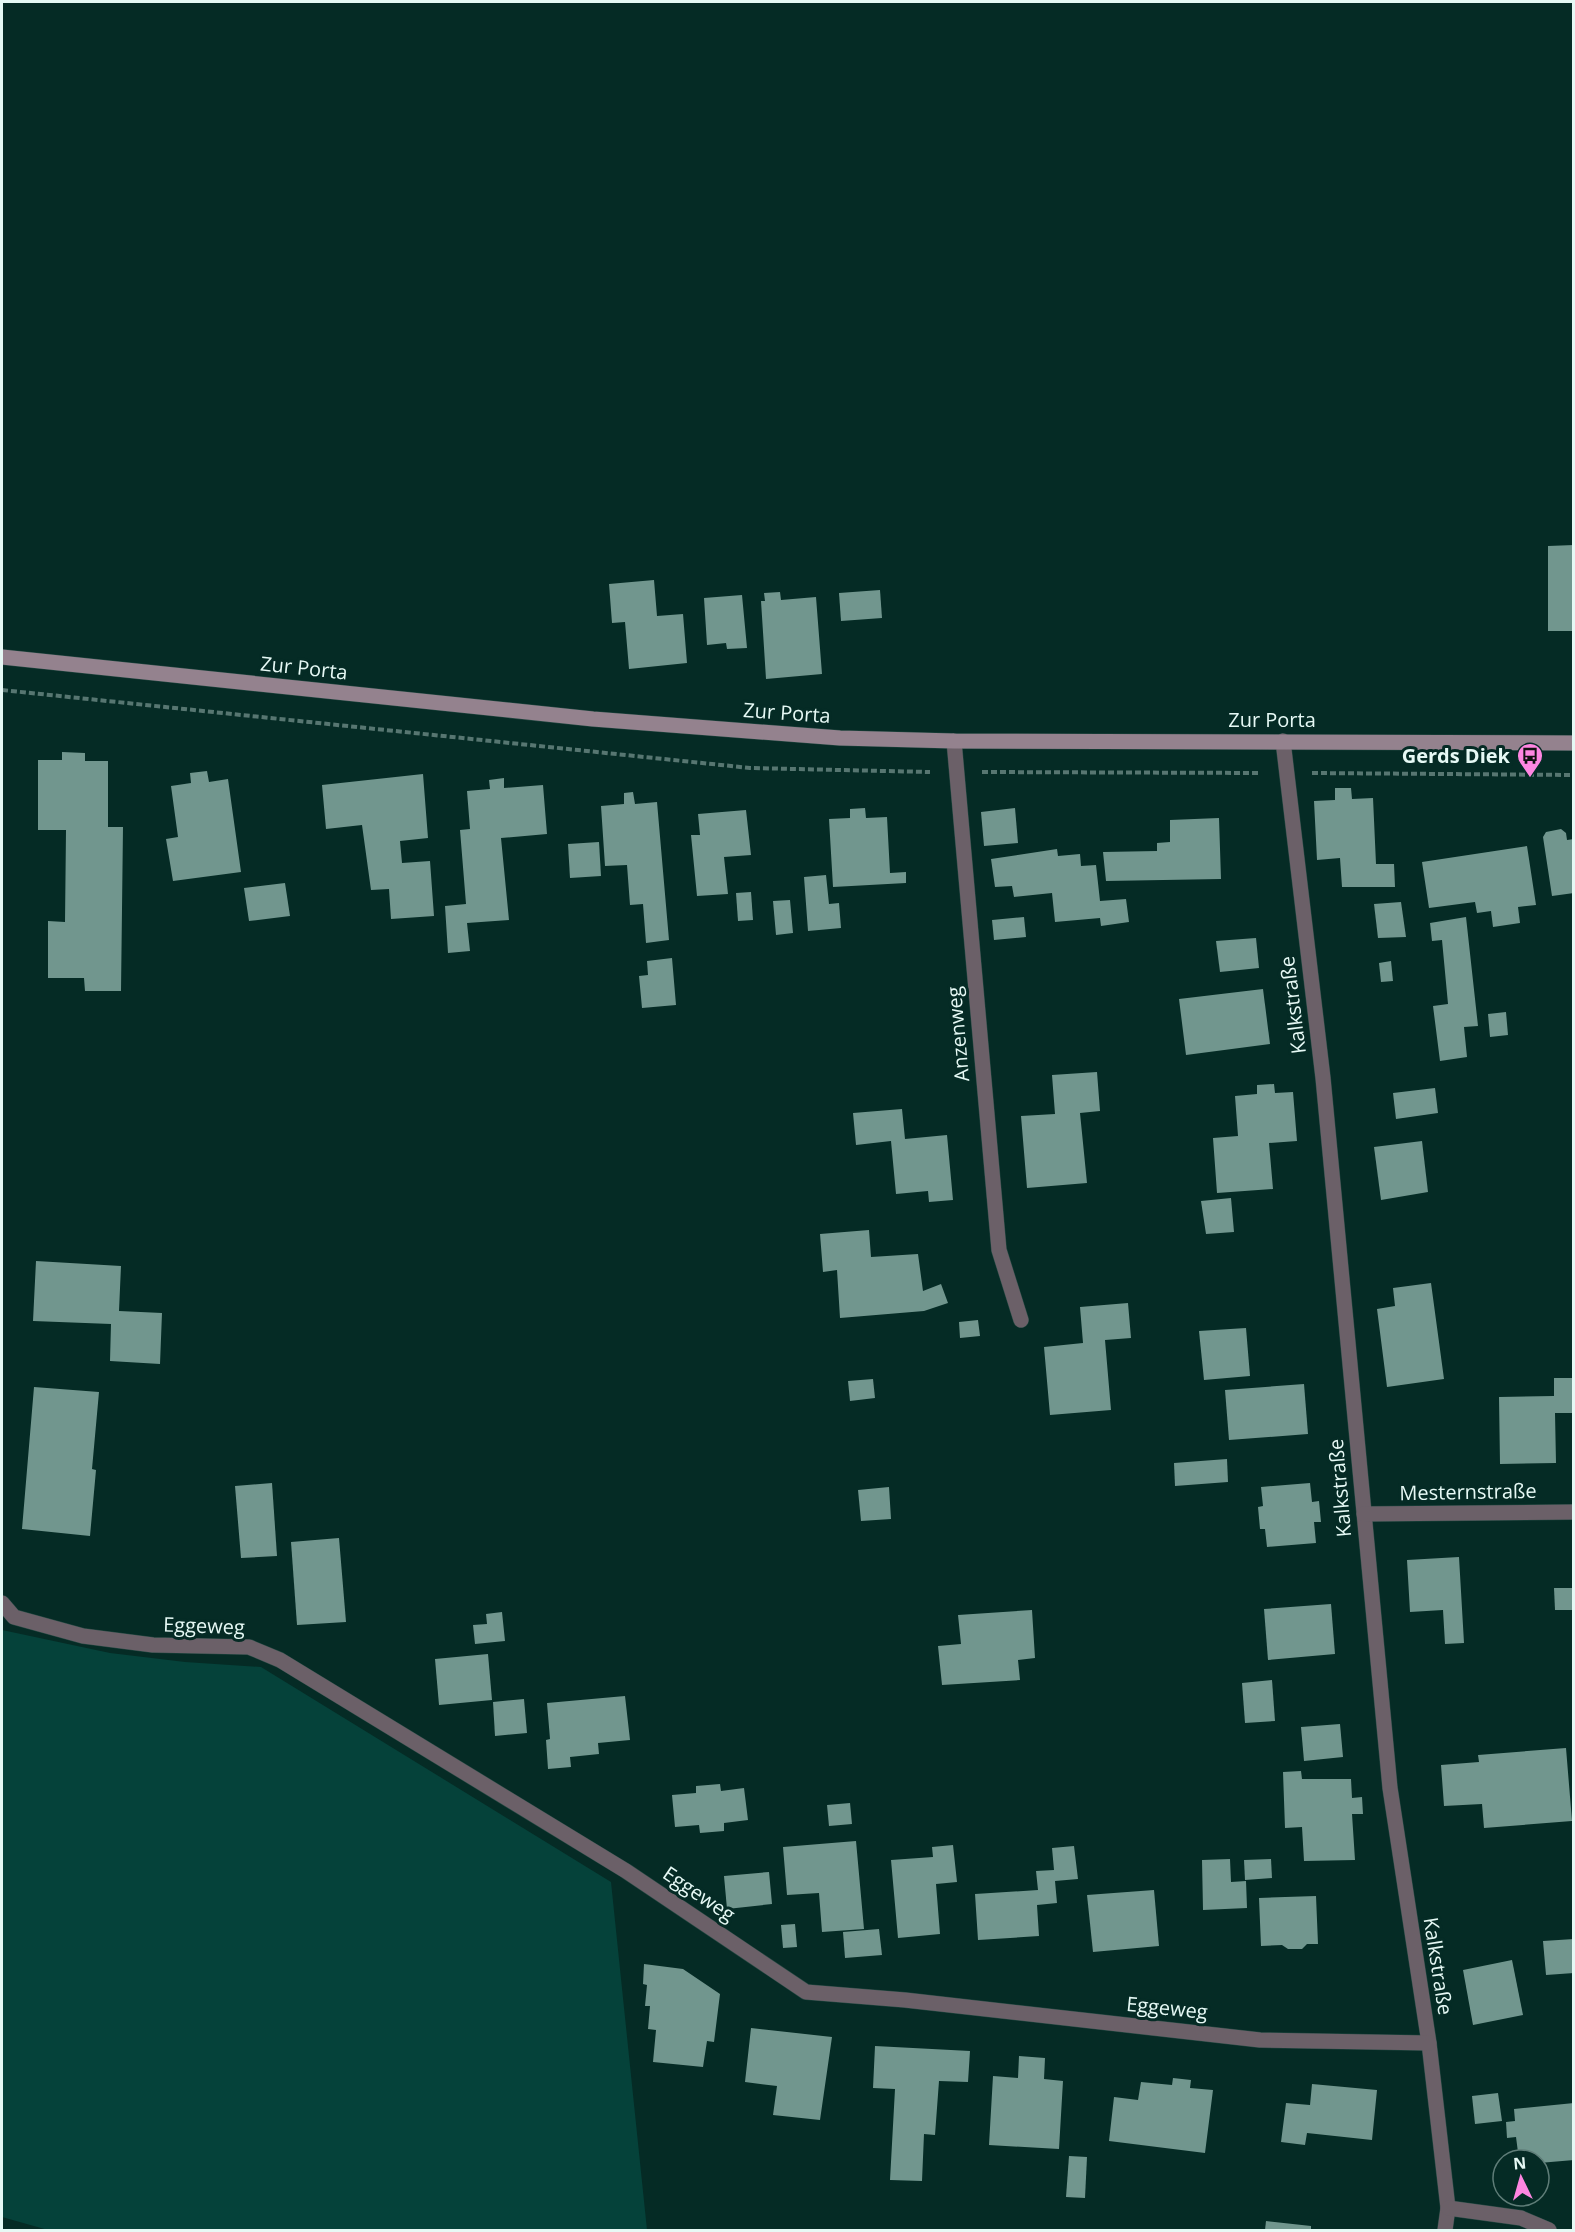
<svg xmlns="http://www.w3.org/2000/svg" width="1575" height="2232" font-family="'Open Sans',sans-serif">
<rect width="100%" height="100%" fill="#052b25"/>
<polygon fill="#05423a" points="2,1630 110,1653 185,1662 261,1667 611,1882 647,2230 48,2230 2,2217"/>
<g fill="#71968e">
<polygon points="1574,545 1574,631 1548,631 1548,546"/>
<polygon points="654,580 657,616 683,614 687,663 629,669 625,622 612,623 609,584"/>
<polygon points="880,590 882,618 841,621 839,593"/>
<polygon points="780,592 781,600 816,597 822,674 766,679 761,601 765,601 764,593"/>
<polygon points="742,595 747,648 727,649 726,643 707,645 704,598"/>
<polygon points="62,752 85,753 85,761 108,761 108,827 123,827 121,991 85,991 84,978 48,978 48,921 65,922 66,830 38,830 38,760 62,760"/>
<polygon points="207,771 209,782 228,779 241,872 173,881 166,839 178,837 171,786 191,783 190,773"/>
<polygon points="423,774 428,838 400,841 402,863 430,861 434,916 391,919 389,889 371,890 362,825 326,829 322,785"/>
<polygon points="504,778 504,788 543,785 547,834 501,838 509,920 467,923 470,951 448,953 445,906 466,904 460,830 470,829 467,791 490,789 489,780"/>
<polygon points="1335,788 1351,788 1352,799 1373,798 1376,864 1394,864 1395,887 1342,887 1340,858 1317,860 1314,801 1335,800"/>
<polygon points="633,792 635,804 657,802 669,940 646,943 643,904 630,905 627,865 605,866 601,806 624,804 624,793"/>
<polygon points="865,808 866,818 887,817 890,873 906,872 906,883 833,887 829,819 850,818 850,809"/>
<polygon points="1015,808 1018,843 984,846 981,812"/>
<polygon points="746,810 751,855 724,857 728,894 697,896 691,835 700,835 698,814"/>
<polygon points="1219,818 1221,879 1106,881 1103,852 1157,851 1157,843 1170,842 1170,820"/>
<polygon points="1561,829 1566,833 1567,840 1574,839 1574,893 1552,896 1543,837 1546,832"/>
<polygon points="599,842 601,876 570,878 568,844"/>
<polygon points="1527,846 1536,905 1518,907 1520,923 1493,927 1491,911 1477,913 1475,902 1429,908 1422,862"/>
<polygon points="1057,849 1058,856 1080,854 1081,866 1096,865 1100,901 1126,899 1129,922 1101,926 1100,918 1055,922 1052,893 1014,897 1012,886 995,887 991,859"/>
<polygon points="826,875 829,904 839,903 841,928 808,931 804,877"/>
<polygon points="285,883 290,916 249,921 244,888"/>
<polygon points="751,892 753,920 738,921 736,893"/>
<polygon points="790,900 793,933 776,935 773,901"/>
<polygon points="1401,902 1406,937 1378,938 1374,904"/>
<polygon points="1024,917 1026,937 994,940 992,920"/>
<polygon points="1466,917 1478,1026 1464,1027 1467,1057 1440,1061 1433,1006 1448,1004 1442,940 1432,941 1430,923"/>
<polygon points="1256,938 1259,968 1220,972 1216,941"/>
<polygon points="672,958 676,1005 642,1008 639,976 648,975 647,961"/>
<polygon points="1391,961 1393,981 1381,982 1379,963"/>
<polygon points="1263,989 1270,1044 1186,1055 1179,999"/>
<polygon points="1506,1012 1508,1035 1490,1037 1488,1014"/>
<polygon points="1097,1072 1100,1111 1080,1113 1087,1183 1027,1188 1021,1116 1055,1114 1052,1075"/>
<polygon points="1274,1084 1275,1093 1293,1092 1297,1141 1269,1143 1273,1189 1217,1193 1213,1138 1238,1136 1235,1096 1257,1094 1257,1085"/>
<polygon points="1435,1088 1438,1113 1396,1119 1393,1093"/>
<polygon points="902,1109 905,1139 947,1135 953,1200 929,1202 928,1191 896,1194 891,1141 856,1145 853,1113"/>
<polygon points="1422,1141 1428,1192 1381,1200 1374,1147"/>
<polygon points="1231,1198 1234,1232 1206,1234 1201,1201"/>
<polygon points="869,1230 871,1257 918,1254 923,1291 941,1284 948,1303 924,1311 840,1318 837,1270 823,1272 820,1234"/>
<polygon points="36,1261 121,1266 119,1311 162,1313 160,1364 110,1361 111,1324 33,1321"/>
<polygon points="1431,1283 1444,1379 1387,1387 1377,1309 1395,1306 1393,1288"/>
<polygon points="1128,1303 1131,1338 1105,1340 1111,1410 1050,1415 1044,1347 1083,1343 1080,1307"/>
<polygon points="978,1320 980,1336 960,1338 959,1322"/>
<polygon points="1246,1328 1250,1376 1204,1380 1199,1331"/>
<polygon points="1554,1378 1573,1378 1573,1413 1555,1413 1556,1463 1500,1464 1499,1397 1554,1396"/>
<polygon points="873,1379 875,1398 850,1401 848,1381"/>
<polygon points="1304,1384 1308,1434 1229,1440 1225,1390"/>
<polygon points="34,1387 99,1392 92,1469 96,1470 90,1536 22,1529"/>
<polygon points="1227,1459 1228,1482 1175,1486 1174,1463"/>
<polygon points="272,1483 277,1556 241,1558 235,1486"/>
<polygon points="1310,1483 1312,1502 1319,1501 1321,1522 1314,1522 1316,1543 1267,1547 1265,1529 1260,1529 1258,1507 1263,1506 1261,1487"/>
<polygon points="889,1487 891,1519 861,1521 858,1490"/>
<polygon points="339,1538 346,1622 297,1625 291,1542"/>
<polygon points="1459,1557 1464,1643 1445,1644 1443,1610 1410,1612 1407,1560"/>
<polygon points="1554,1588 1574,1588 1574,1610 1555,1610"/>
<polygon points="1331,1604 1335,1654 1268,1660 1264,1609"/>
<polygon points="1032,1610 1035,1658 1018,1660 1020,1680 942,1685 938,1646 961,1644 958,1615"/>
<polygon points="502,1612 505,1641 475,1644 473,1625 487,1624 486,1614"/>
<polygon points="488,1654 492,1700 439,1705 435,1659"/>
<polygon points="1272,1680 1275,1721 1245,1723 1242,1683"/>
<polygon points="625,1696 630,1740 598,1743 599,1754 570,1757 571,1767 548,1769 546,1740 550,1739 547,1703"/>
<polygon points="524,1699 527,1733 495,1736 493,1702"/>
<polygon points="1340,1724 1343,1757 1304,1761 1301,1727"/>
<polygon points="1566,1748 1572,1821 1484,1828 1482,1804 1444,1806 1441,1765 1479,1762 1478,1755"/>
<polygon points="1301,1771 1302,1779 1351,1779 1352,1798 1362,1797 1363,1814 1352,1814 1355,1860 1304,1861 1302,1827 1285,1828 1283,1772"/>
<polygon points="720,1784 721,1791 744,1788 748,1820 724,1823 724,1831 700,1833 699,1825 675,1827 672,1795 696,1793 696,1786"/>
<polygon points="850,1803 852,1824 829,1826 827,1805"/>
<polygon points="856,1841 864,1929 822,1932 819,1893 787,1895 783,1847"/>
<polygon points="953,1845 957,1882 936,1884 940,1934 898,1938 891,1860 933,1857 932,1847"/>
<polygon points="1074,1846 1078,1879 1055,1881 1057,1903 1037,1905 1039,1936 978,1940 975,1894 1038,1890 1036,1871 1054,1870 1052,1848"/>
<polygon points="1230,1859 1231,1882 1246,1881 1247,1908 1203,1910 1202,1860"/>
<polygon points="1271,1859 1272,1878 1245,1880 1244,1860"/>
<polygon points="769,1872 772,1904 727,1909 724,1876"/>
<polygon points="1154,1890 1159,1946 1093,1952 1087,1895"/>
<polygon points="1316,1896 1318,1944 1307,1944 1302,1949 1288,1949 1282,1945 1261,1946 1259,1898"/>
<polygon points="795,1924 797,1947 783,1948 781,1925"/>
<polygon points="879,1929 882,1955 845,1958 843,1932"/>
<polygon points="1574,1939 1574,1973 1546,1975 1543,1941"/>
<polygon points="1512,1960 1523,2015 1473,2025 1463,1970"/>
<polygon points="644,1964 683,1969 720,1994 714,2042 707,2041 703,2067 653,2062 656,2030 648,2029 650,2006 645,2006 647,1985 643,1984"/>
<polygon points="751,2028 832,2037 820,2120 773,2115 777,2086 745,2082"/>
<polygon points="875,2046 970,2051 968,2082 939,2081 935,2135 924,2134 922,2181 890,2180 895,2089 873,2088"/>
<polygon points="1019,2056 1045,2058 1044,2079 1063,2081 1059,2149 989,2145 993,2076 1018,2078"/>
<polygon points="1173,2078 1191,2080 1190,2088 1213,2090 1205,2153 1109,2141 1114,2097 1138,2100 1141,2082 1172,2085"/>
<polygon points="1312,2084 1377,2090 1372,2140 1307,2133 1305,2145 1281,2142 1286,2103 1310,2105"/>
<polygon points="1498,2093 1502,2121 1475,2124 1472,2096"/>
<polygon points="1574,2103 1574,2160 1539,2163 1539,2160 1519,2160 1516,2137 1507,2138 1506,2122 1515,2121 1514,2109"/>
<polygon points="1069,2156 1087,2157 1085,2198 1066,2197"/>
<polygon points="1266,2221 1311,2226 1311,2230 1265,2230"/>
</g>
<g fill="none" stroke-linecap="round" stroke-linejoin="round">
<defs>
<g id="street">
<polyline points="954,741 999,1250 1021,1320"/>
<polyline points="1283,741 1323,1078 1390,1788 1429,2043 1448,2208 1445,2230"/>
<polyline points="1364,1514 1574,1512"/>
<polyline points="2,1603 14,1617 83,1636 153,1645 249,1647 280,1660 626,1871 806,1992 905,2000 1260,2040 1429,2043"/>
<polyline points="1448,2208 1521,2218 1549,2230"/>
</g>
<polyline id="secondary" points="2,657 593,719 840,738 954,741 1574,743"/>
</defs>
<use href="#street" stroke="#244842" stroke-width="16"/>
<use href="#secondary" stroke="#244842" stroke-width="16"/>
<g stroke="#577671" stroke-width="4" stroke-dasharray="6 3" stroke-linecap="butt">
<polyline points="2,690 750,768 930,772"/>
<polyline points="982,772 1260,773"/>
<polyline points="1312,773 1574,775"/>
</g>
<use href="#street" stroke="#6b6068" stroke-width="15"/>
<use href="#secondary" stroke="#94828e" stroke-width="15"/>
</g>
<defs>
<symbol id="bus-pin" viewBox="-11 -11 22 30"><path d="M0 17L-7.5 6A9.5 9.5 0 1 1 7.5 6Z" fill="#fe86e1" stroke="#052b25"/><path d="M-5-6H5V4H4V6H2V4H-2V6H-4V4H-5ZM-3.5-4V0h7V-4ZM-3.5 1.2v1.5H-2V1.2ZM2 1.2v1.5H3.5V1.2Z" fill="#111"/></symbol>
</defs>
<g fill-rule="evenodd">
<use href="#bus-pin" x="1515" y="741" width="30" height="40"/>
</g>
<g text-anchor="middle" stroke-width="6" stroke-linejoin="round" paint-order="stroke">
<g font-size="20" fill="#e6f9f5" stroke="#052b25">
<text transform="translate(304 668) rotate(6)" y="7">Zur Porta</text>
<text transform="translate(787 713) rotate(4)" y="7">Zur Porta</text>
<text x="1272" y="727">Zur Porta</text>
<text transform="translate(1293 1005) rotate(-97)" y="7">Kalkstraße</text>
<text transform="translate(958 1034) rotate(-95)" y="7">Anzenweg</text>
<text transform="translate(1340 1488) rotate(-95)" y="7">Kalkstraße</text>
<text transform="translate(1468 1492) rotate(-1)" y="7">Mesternstraße</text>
<text transform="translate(204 1626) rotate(2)" y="7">Eggeweg</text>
<text transform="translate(699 1894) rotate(34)" y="7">Eggeweg</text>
<text transform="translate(1438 1966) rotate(81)" y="7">Kalkstraße</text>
<text transform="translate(1167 2008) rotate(6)" y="7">Eggeweg</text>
</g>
<g font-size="20" font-weight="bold" fill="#e6f9f5" stroke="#052b25" text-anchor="end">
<text x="1510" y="763">Gerds Diek</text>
</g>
</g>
<rect width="1575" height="2232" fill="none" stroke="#e6f9f5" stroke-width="6"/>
<g transform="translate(1521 2178) rotate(355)"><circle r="28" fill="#052b25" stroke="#5f7d78" stroke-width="1.5"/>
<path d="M0-4.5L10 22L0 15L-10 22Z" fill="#fe86e1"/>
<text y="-9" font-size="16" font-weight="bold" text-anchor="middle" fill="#e6f9f5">N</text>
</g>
</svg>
